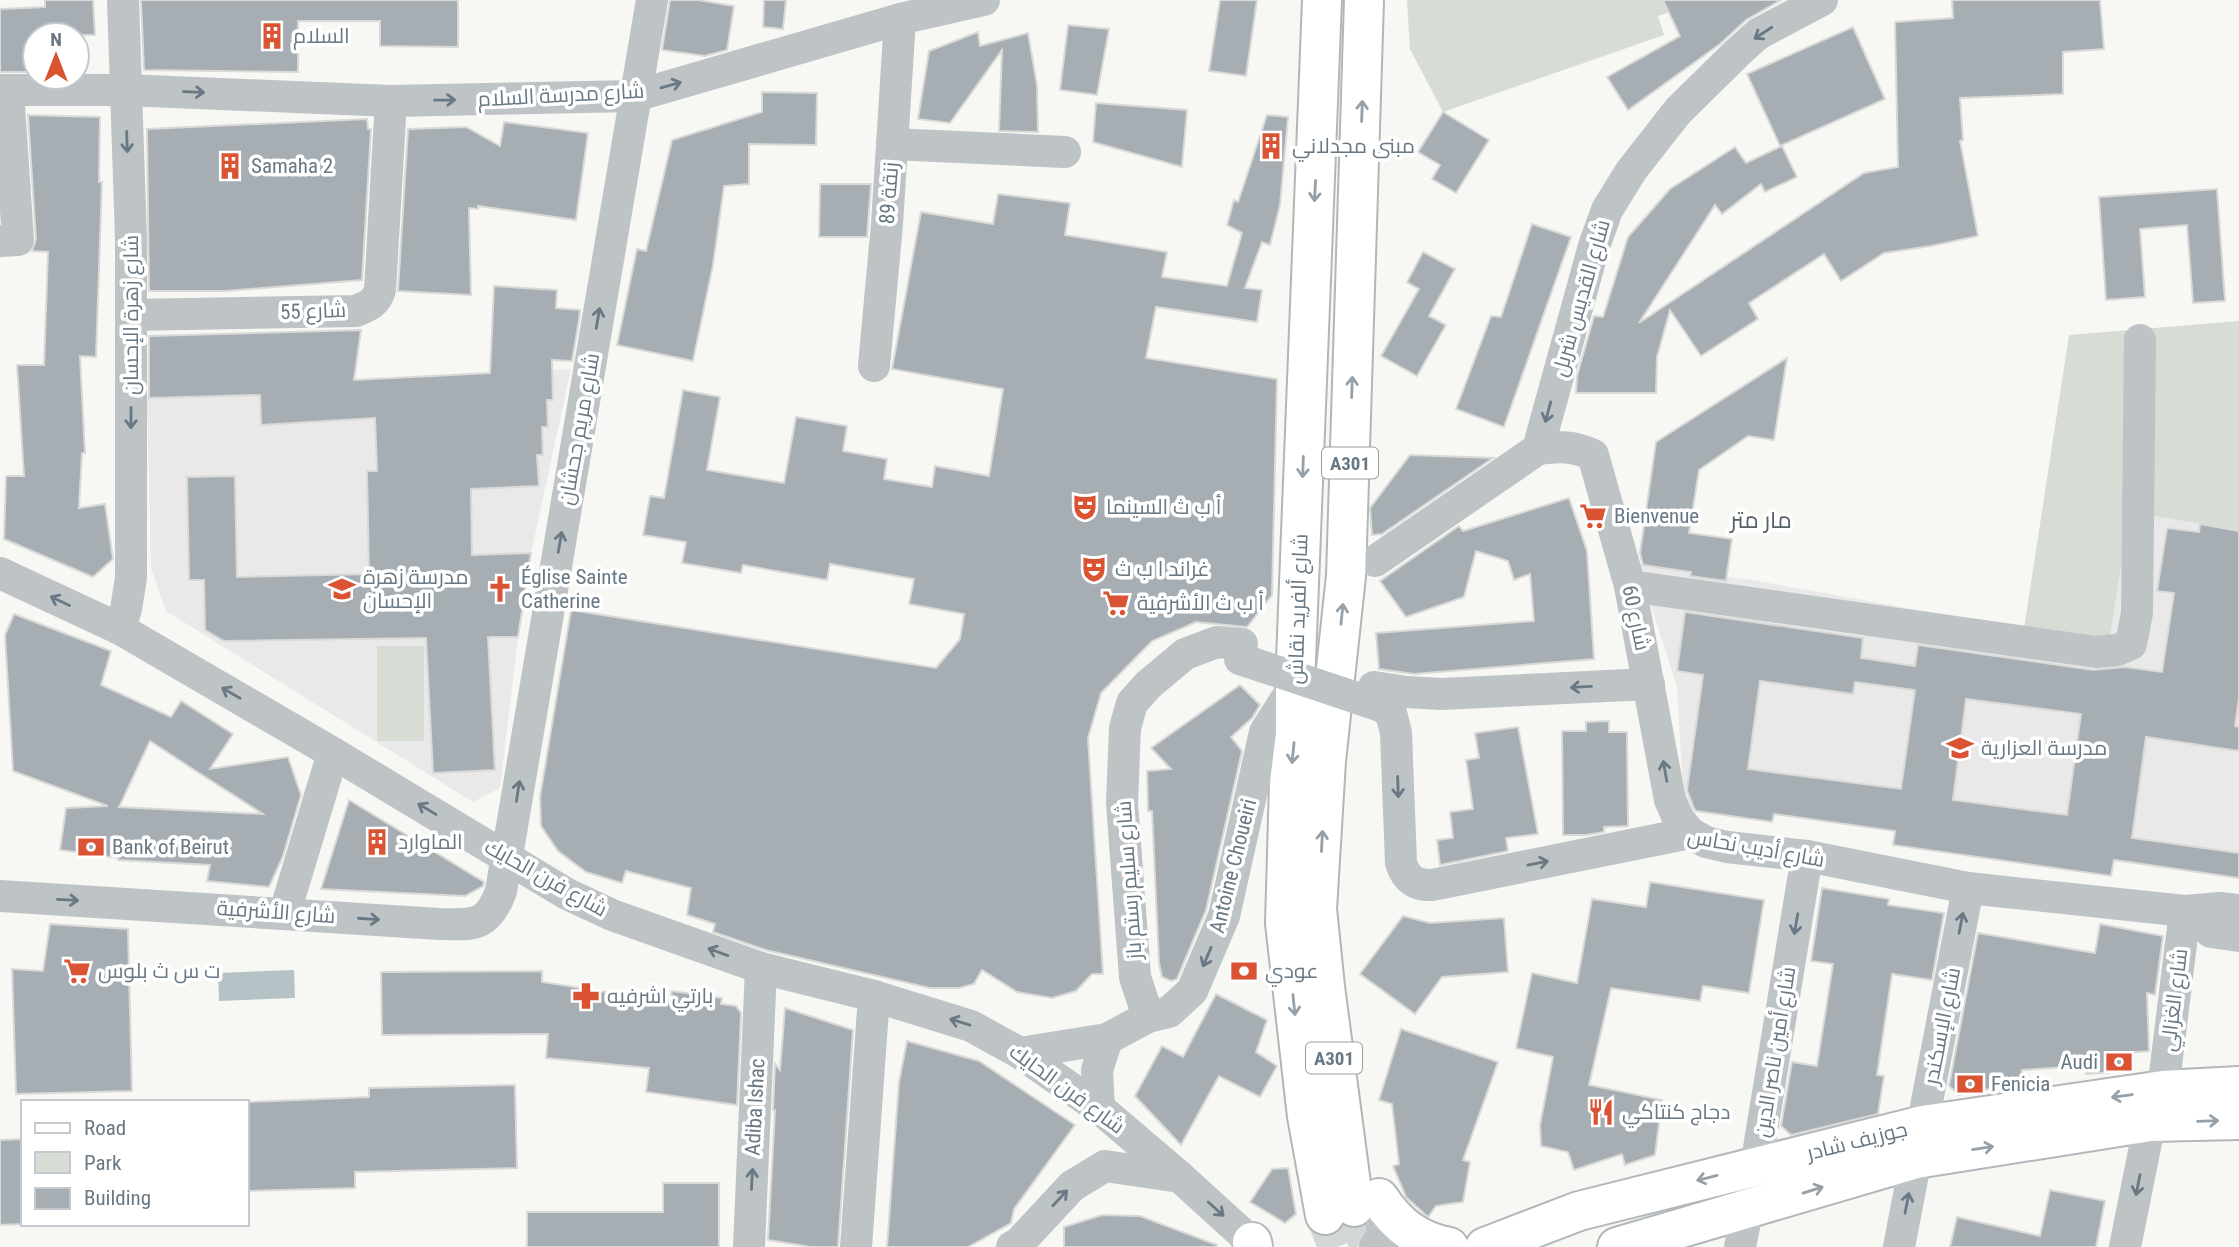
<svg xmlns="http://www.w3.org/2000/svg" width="2239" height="1247" font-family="'Roboto Condensed',Cairo,sans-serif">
<rect width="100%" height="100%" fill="#f7f7f4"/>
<g fill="#e8e9e8">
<polygon points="571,369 531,553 518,637 500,788 473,802 166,611 151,568 147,398 219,396"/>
<polygon points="2130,511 2239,530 2239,878 2114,860 2111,876 1893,845 1894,831 1774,815 1772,822 1684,809 1677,687 1638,564 1752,580 2024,629 2109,641"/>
</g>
<g fill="#d7dcd4">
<polygon points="1407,0 1704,0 1658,16 1664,35 1443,112 1410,49"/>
<polygon points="2239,321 2239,530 2130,512 2109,642 2024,629 2069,335"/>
<rect x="377" y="646" width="47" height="95"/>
</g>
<polygon fill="#b6c3c6" points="294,970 295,998 219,1001 218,973"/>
<g fill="#a6aeb4" stroke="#d9d9d7" stroke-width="2" fill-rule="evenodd">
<polygon points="45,0 93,0 95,35 35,35 35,72 0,72 0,9 45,7"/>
<polygon points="141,0 458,0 458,47 380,46 380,21 298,21 298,72 144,70"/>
<polygon points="670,0 698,0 734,6 727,50 705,56 662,50"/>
<polygon points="764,0 786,0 783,29 763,27"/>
<polygon points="1220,0 1257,0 1246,76 1209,71"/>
<polygon points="1663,0 1781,0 1746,20 1720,44 1628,110 1607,77 1680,36"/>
<polygon points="1952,0 2100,0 2104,49 2063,52 2063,94 1960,98 1963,140 1960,141 1978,236 1931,246 1884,253 1841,281 1824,254 1749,303 1758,319 1701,356 1670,310 1657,357 1656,393 1576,393 1577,376 1594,316 1603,317 1628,237 1670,189 1735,147 1746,163 1782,146 1797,177 1765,192 1761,184 1722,214 1715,205 1639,323 1864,173 1898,167 1895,22 1953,18"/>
<polygon points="1068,25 1109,29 1097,95 1060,90"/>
<polygon points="1853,27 1885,99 1780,146 1747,74"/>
<polygon points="978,32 980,46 1028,33 1037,85 1038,132 999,131 1002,50 950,123 918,119 929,51"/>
<polygon points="762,92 817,93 816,145 749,144 749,184 724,186 713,265 693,361 617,345 637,249 646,251 672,140 762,112"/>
<polygon points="1096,103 1187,110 1182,167 1093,142"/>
<polygon points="1443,112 1489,140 1456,193 1432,179 1440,165 1418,152"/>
<polygon points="28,115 100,117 99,182 102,182 96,357 80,356 85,453 82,453 79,508 105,504 113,559 93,577 4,539 6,476 24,476 17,365 44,365 48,252 32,251 36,239"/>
<polygon points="1267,115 1288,117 1280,205 1270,245 1262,242 1245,288 1262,290 1257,322 1156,307 1146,358 1277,379 1272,595 1247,627 1196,622 1152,641 1101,693 1088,738 1103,974 1092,974 1076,991 1052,998 1017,992 982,970 974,984 959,988 930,988 766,950 713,932 715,924 687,915 691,888 626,871 622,883 586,872 558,851 541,826 540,797 571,610 936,668 960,639 964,614 909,604 914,579 830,564 827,580 743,565 741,573 682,563 686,542 643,535 650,496 664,498 683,390 720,397 707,470 784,483 796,417 847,426 843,451 887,459 884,479 932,487 935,466 989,476 1003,389 892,369 921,212 993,224 998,194 1070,203 1065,235 1167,252 1162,277 1227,286 1242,233 1227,225 1234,200 1238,202"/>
<polygon points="367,119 368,129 371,129 362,280 226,291 149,291 147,129"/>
<polygon points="504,122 588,133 576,220 478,206 478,209 469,208 471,295 398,291 408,129 466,127 500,146"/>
<polygon points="820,184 871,184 867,237 819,237"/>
<polygon points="2217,189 2225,301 2193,303 2187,225 2140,229 2145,297 2106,300 2099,197"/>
<polygon points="1532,224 1571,237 1504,427 1456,409 1491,316 1501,317"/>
<polygon points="1423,252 1455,269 1429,316 1446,325 1417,376 1381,356 1419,289 1407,282"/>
<polygon points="494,286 557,290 556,308 580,310 579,320 572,361 552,360 553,400 547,400 548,427 542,427 543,455 537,455 539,486 471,489 472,555 531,553 518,637 488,637 495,770 433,773 426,638 224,641 205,630 204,580 189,580 187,477 235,476 237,577 369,574 367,471 377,471 375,418 261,425 260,395 149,398 149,336 361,330 354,380 490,373"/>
<polygon points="1787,358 1774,440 1748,436 1699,470 1689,533 1732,539 1726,581 1690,576 1691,572 1643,565 1640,553 1656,442"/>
<polygon points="1410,455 1493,458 1382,534 1372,535 1370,508"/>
<polygon points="1569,498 1587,551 1594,659 1414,674 1379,669 1376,633 1534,621 1530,574 1514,580 1508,561 1476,551 1464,597 1406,617 1380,581 1459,526 1463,531"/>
<path d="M2200,524L2239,531V698L2235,726L2239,727V751L2146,737L2132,838L2239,853V878L2114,860L2111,876L1893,845L1895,831L1774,814L1772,822L1696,811L1694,808L1687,790L1703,675L1677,671L1685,612L1863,638L1861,658L1915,666L1918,645L2093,670L2125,667L2162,672L2174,593L2157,591L2167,528L2199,532ZM1760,681L1853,694L1855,682L1915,690L1901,789L1748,769ZM1966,699L2081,714L2067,815L1953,800Z"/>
<path d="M14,614L111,651L101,685L171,717L181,701L233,734L210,769L288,757L301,795L283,856L269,887L207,881L210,865L118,860V858L60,850L66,808L108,806L13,771L5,635ZM150,741L196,771L263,814L119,807Z"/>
<polygon points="1240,685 1260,705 1252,718 1231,737 1242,751 1206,910 1177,979 1171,981 1162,977 1159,963 1152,811 1148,811 1147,771 1171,769 1151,748"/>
<polygon points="1609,721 1609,732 1627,732 1628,826 1604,827 1604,832 1586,835 1563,835 1562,731 1586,731 1586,722"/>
<polygon points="1518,727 1538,834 1506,838 1508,851 1440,865 1437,840 1453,838 1450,812 1473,809 1466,760 1479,758 1475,733"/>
<polygon points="349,800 484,882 483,886 465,896 321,889"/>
<polygon points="1650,882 1764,900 1749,993 1703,986 1700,1001 1611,988 1589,1085 1662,1100 1655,1155 1625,1165 1622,1154 1574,1170 1568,1152 1541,1146 1540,1125 1553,1057 1516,1048 1532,973 1577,983 1592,899 1646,907"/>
<polygon points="1822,888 1889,899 1888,905 1944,913 1932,980 1892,974 1877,1075 1884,1076 1878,1114 1791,1135 1781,1126 1792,1062 1817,1066 1833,964 1811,961"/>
<polygon points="1403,916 1430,923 1504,918 1508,972 1442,977 1415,1014 1360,974"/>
<polygon points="50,924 128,929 132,1091 16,1094 12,969 43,971"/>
<polygon points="2100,924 2163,936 2155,995 2147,993 2149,1051 2127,1053 2128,1071 2086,1074 2085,1066 2022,1070 2020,1083 1959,1095 1949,1086 1978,933 2095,953"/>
<polygon points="542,971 542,982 670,1002 672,991 722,998 721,1004 736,1006 741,1013 737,1105 646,1092 649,1068 546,1058 548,1034 382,1035 381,972"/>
<polygon points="1216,994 1267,1020 1256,1052 1277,1066 1260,1097 1219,1076 1181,1145 1135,1096 1162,1046 1183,1057"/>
<polygon points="785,1008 853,1030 838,1247 811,1247 768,1240 775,1110 773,1110 775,1064 780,1070"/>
<polygon points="1401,1029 1498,1062 1463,1160 1470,1162 1463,1202 1436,1206 1428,1217 1406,1197 1393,1166 1399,1164 1392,1104 1379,1100"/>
<polygon points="907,1041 979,1061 1075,1125 1014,1209 1011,1223 968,1247 887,1247 899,1082"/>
<polygon points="515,1085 517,1168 355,1172 355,1188 247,1191 247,1102 369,1097 369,1088"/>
<polygon points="23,1139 23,1224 0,1225 0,1140"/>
<polygon points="1288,1168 1296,1214 1285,1223 1250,1202 1272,1169"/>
<polygon points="663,1183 719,1183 719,1247 527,1247 527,1212 663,1212"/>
<polygon points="2050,1190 2105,1201 2096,1247 1950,1247 1957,1217 2040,1236"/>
<polygon points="1102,1215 1140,1216 1217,1245 1216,1247 1064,1247 1064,1227"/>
</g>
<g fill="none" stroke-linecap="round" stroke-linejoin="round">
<g stroke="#d3d7d8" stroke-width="38" stroke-dasharray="38 19" stroke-linecap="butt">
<polyline points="1354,1207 1369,1247"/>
<polyline points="1325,1215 1337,1247"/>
</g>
<defs>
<g id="major">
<path d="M1379,1198C1397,1225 1417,1241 1449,1247"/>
<polyline points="1252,1242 1253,1247"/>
<polyline points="1485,1247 1579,1211 1923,1125 2163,1090 2239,1086"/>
<polyline points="1617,1247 1916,1159 2150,1122 2239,1120"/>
</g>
<g id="highway">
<polyline points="1322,0 1295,685 1295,734 1289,783 1285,923 1307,1116 1325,1215"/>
<polyline points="1354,1207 1325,987 1317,909 1326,761 1346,576 1364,0"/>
</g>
</defs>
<use href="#major" stroke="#b2b7bb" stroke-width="42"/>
<use href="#highway" stroke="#b2b6b9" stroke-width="42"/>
<g stroke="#bec3c6" stroke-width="32">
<polyline points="0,90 125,90 391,101 635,96 900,19 984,0"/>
<polyline points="892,144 1065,152"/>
<polyline points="0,241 18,240 8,91"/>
<path d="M131,315L356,311C368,306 376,303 380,290L391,101"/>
<polyline points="874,366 887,224 900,19"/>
<path d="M1538,449C1560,446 1574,446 1593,455L1630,586L1670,800L1678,818L1690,833L1706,842L1727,847L1807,856L1968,888L2185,911L2220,908L2239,910"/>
<polyline points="1375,561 1538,449 1594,246 1607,210 1631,171 1678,111 1737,53 1758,34 1822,0"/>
<polyline points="0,573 120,629 333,753 567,894 612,915 761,968 874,996 971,1026 1020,1053 1099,1108 1180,1177 1257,1247"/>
<polyline points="1630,586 2096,652 2117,650 2131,644 2137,613 2140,340"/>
<polyline points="120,629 126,609 131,578 131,239 123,0"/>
<polyline points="1374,687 1407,692 1441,694 1649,684"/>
<path d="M1381,706L1391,713L1396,733L1401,863C1406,879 1416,886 1432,885L1690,833"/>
<path d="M0,896L439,924C474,925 488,927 501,891L652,0"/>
<polyline points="2185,911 2211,932 2239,936"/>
<polyline points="285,912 333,753"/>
<polyline points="1148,1017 1135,977 1122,803 1125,728 1132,703 1148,685 1185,654 1217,642 1242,644"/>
<polyline points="1020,1053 1107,1039 1148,1017 1169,1012 1192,991 1224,916 1265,732 1295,685"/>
<polyline points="2163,1090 2185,911"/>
<polyline points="1099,1108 1097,1070 1107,1039"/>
<polyline points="749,1247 761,968"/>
<polyline points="856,1247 874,996"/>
<polyline points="1012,1247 1019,1243 1072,1186 1105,1166 1180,1177"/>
<polyline points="1375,1247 1383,1235 1379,1198"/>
<polyline points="1740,1247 1756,1166 1807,856"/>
<polyline points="1899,1247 1968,888"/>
<polyline points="2125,1247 2150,1122"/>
</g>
<use href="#major" stroke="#fff" stroke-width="38"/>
<use href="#highway" stroke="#fff" stroke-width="38"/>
<polyline stroke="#bec3c6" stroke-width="32" points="1240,659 1381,706"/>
</g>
<defs><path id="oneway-shaft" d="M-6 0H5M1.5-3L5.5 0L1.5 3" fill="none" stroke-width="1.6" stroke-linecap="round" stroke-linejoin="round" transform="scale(1.75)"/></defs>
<g stroke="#687884">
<use href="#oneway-shaft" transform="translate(1763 33) rotate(147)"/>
<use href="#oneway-shaft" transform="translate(671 85) rotate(-16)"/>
<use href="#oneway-shaft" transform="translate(194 92) rotate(2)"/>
<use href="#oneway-shaft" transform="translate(445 100) rotate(-1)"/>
<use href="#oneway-shaft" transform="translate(127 142) rotate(88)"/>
<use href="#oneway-shaft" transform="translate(598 318) rotate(-80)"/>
<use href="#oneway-shaft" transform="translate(1548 412) rotate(105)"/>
<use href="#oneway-shaft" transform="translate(131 418) rotate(90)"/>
<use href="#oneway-shaft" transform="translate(560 542) rotate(-80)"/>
<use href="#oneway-shaft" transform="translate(60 601) rotate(-155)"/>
<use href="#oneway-shaft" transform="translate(1581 687) rotate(177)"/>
<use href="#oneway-shaft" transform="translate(231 693) rotate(-150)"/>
<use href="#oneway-shaft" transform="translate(1665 771) rotate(-100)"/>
<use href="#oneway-shaft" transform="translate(1398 787) rotate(88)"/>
<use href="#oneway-shaft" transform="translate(518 791) rotate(-81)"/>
<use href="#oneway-shaft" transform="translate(427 809) rotate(-149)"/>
<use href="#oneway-shaft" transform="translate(1538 863) rotate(-11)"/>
<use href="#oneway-shaft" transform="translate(68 900) rotate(3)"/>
<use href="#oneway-shaft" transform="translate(369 919) rotate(4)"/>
<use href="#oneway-shaft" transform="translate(1961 923) rotate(-79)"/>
<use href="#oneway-shaft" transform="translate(1796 924) rotate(100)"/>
<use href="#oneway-shaft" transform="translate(718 952) rotate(-160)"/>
<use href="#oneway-shaft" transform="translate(1207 957) rotate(113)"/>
<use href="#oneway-shaft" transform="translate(960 1022) rotate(-163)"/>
<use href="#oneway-shaft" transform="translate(752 1179) rotate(-87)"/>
<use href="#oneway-shaft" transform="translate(2138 1185) rotate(101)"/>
<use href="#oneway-shaft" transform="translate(1060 1198) rotate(-47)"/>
<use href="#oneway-shaft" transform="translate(1907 1203) rotate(-79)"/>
<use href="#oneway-shaft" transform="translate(1216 1209) rotate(42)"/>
</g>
<g stroke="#95a0a9">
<use href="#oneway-shaft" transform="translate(1362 111) rotate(-88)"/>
<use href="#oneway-shaft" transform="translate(1315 191) rotate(93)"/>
<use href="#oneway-shaft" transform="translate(1352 387) rotate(-88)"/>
<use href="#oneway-shaft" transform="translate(1303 467) rotate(92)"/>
<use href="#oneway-shaft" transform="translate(1342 614) rotate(-84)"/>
<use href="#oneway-shaft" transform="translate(1293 753) rotate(96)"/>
<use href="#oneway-shaft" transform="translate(1322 841) rotate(-87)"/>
<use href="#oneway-shaft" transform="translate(1294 1005) rotate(84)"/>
<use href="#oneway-shaft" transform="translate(2122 1096) rotate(172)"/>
<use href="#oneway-shaft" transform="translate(2208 1121) rotate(-2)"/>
<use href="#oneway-shaft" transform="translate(1983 1148) rotate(-9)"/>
<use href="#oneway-shaft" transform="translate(1707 1178) rotate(166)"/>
<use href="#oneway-shaft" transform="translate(1813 1190) rotate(-17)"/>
</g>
<defs>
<symbol id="building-bare" viewBox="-9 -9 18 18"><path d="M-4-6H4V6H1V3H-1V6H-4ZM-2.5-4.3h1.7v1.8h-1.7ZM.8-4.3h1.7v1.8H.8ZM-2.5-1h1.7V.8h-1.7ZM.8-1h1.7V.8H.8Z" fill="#da5332" stroke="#fff" stroke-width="2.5" paint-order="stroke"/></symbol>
<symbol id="theatre-bare" viewBox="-9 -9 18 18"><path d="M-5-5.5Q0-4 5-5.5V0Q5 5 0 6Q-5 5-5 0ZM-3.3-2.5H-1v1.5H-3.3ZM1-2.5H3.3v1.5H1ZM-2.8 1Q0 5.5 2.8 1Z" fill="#da5332" stroke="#fff" stroke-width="2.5" paint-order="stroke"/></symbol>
<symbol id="supermarket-bare" viewBox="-9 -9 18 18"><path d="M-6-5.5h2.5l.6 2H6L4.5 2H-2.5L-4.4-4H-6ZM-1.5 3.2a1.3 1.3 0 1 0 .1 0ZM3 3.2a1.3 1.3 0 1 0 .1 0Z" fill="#da5332" stroke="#fff" stroke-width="2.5" paint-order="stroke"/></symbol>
<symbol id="school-bare" viewBox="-9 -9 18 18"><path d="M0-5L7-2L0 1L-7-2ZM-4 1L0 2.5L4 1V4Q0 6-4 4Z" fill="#da5332" stroke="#fff" stroke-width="2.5" paint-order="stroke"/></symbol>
<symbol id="church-bare" viewBox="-9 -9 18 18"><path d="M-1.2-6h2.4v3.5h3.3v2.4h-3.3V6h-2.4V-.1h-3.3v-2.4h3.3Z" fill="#da5332" stroke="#fff" stroke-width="2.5" paint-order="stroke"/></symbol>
<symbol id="bank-bare" viewBox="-9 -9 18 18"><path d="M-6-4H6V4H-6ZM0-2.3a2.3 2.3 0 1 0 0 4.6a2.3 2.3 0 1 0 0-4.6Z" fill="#da5332" stroke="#fff" stroke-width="2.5" paint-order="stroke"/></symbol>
<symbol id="pharmacy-bare" viewBox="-9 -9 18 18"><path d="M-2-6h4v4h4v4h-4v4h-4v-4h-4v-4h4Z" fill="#da5332" stroke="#fff" stroke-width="2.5" paint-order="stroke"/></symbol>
<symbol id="restaurant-bare" viewBox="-9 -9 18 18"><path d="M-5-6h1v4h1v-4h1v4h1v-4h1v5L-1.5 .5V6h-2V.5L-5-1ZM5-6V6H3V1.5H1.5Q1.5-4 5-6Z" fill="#da5332" stroke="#fff" stroke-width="2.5" paint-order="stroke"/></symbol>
</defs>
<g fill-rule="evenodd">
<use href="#building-bare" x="253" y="17" width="38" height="38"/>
<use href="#building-bare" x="1252" y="127" width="38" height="38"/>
<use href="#building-bare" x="211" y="147" width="38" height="38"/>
<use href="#theatre-bare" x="1066" y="488" width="38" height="38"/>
<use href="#supermarket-bare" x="1574" y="497" width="38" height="38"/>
<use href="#theatre-bare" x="1075" y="550" width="38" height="38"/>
<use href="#school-bare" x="323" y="570" width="38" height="38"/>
<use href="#church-bare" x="481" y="570" width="38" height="38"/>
<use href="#supermarket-bare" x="1097" y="584" width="38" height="38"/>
<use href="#school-bare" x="1941" y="729" width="38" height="38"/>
<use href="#building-bare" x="358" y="823" width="38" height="38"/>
<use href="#bank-bare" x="72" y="828" width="38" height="38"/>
<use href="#supermarket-bare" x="58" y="952" width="38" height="38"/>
<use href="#bank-bare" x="1225" y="952" width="38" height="38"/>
<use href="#pharmacy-bare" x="567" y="977" width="38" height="38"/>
<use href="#bank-bare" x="2100" y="1043" width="38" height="38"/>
<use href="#bank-bare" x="1951" y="1065" width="38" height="38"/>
<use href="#restaurant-bare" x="1582" y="1093" width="38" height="38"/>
</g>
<g text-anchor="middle" stroke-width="7" stroke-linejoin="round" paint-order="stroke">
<g fill="#fff" stroke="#95a0a9" stroke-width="2">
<rect x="1322" y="447.5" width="56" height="31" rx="5"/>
<rect x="1306" y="1042.5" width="56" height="31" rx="5"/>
</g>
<g font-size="19" font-weight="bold" fill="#687884">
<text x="1350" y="470">A301</text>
<text x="1334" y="1065">A301</text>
</g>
<g font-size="21" fill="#687884" stroke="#fff" text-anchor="start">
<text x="293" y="43">السلام</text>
<text x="1292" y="153">مبنى مجدلاني</text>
<text x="251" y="173">Samaha 2</text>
<text x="1106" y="514">أ ب ث السينما</text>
<text x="1614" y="523">Bienvenue</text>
<text x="1115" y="576">غراند ا ب ث</text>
<text x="363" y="584">مدرسة زهرة<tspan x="363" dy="24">الإحسان</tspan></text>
<text x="521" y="584">Église Sainte<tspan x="521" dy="24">Catherine</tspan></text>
<text x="1137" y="610">أ ب ث الأشرفية</text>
<text x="1981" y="755">مدرسة العزارية</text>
<text x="398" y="849">الماوارد</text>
<text x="112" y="854">Bank of Beirut</text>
<text x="98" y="978">ت س ث بلوس</text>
<text x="1265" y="978">عودي</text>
<text x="607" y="1003">بارتي اشرفيه</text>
<text x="2098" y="1069" text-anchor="end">Audi</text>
<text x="1991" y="1091">Fenicia</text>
<text x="1622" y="1119">دجاج كنتاكي</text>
</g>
<g font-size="21" fill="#687884" stroke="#fff">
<text transform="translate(561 95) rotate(-3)" y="7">شارع مدرسة السلام</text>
<text transform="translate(889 193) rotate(-86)" y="7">زنقة 89</text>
<text transform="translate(1581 298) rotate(-74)" y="7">شارع القديس شربل</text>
<text transform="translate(313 311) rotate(-2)" y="7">شارع 55</text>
<text transform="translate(131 315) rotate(-90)" y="7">شارع زهرة الإحسان</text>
<text transform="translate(579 429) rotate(-80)" y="7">شارع مريم جحشان</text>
<text transform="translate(1298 609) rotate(-88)" y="7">شارع ألفريد نقاش</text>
<text transform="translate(1636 618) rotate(78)" y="7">شارع 60</text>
<text transform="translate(1756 848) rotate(10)" y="7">شارع أديب نحاس</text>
<text transform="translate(1233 866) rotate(-76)" y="7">Antoine Choueiri</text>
<text transform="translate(546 878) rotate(29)" y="7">شارع فرن الحايك</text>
<text transform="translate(1129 880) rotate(-94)" y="7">شارع سليم رستم باز</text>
<text transform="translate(276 912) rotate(4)" y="7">شارع الأشرفية</text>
<text transform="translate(2174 1000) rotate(-83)" y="7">شارع الغزالي</text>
<text transform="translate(1942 1026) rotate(-79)" y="7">شارع الإسكندر</text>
<text transform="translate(1775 1052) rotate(-81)" y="7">شارع أمين ناصر الدين</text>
<text transform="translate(1067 1089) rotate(36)" y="7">شارع فرن الحايك</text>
<text transform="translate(755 1107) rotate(-87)" y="7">Adiba Ishac</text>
<text transform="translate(1857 1141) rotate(-14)" y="7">جوزيف شادر</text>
</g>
<g font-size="23" fill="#556169" stroke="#fff">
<text x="1761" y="528">مار متر</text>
</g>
</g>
<rect x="21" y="1100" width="228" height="126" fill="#ffffff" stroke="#c3c9ce" stroke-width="2"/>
<rect x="35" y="1123" width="35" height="10" fill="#ffffff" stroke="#c3c9ce" stroke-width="2"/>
<text x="84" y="1135" font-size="21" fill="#687884">Road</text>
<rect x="35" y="1152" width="35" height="21" fill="#d7dcd4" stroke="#c3c9ce" stroke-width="2"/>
<text x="84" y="1170" font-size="21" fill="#687884">Park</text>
<rect x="35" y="1188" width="35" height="21" fill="#a6aeb4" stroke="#c3c9ce" stroke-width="2"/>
<text x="84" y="1205" font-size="21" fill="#687884">Building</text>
<g transform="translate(56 56)"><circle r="33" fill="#ffffff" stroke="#c3c9ce" stroke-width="2"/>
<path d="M0-5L12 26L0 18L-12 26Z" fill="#da5332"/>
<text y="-10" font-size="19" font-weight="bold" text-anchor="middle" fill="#687884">N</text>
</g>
</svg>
